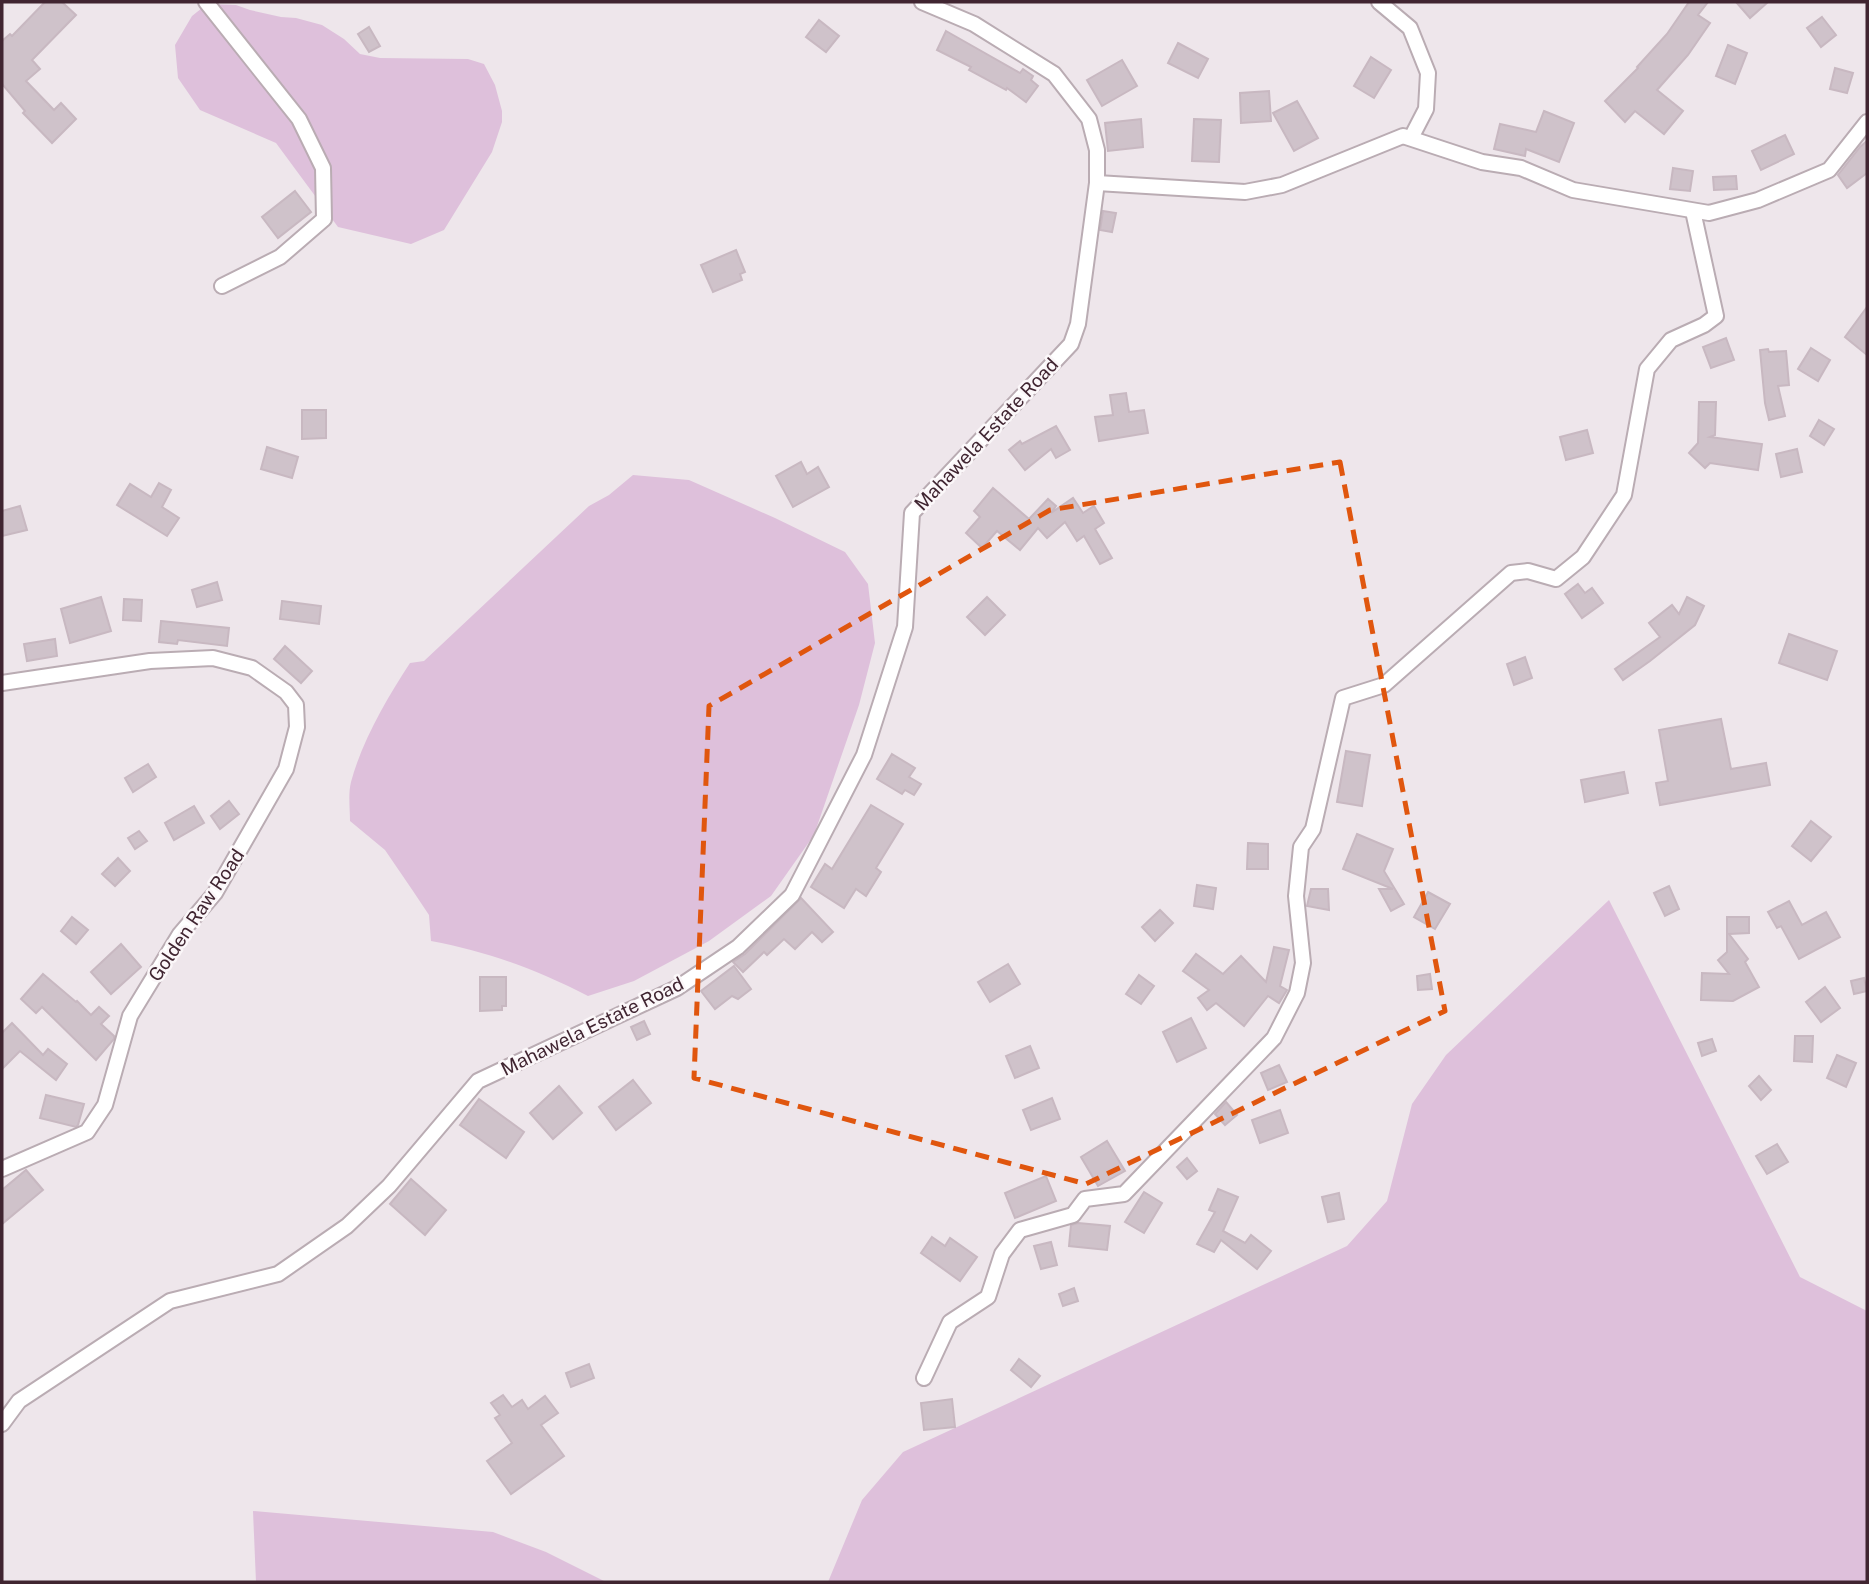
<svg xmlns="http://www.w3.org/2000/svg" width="1869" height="1584" font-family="'Public Sans',sans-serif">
<rect width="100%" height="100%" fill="#eee6eb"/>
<g fill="#dec0db">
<polygon points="207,4 236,5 250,10 281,17 296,18 322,25 344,39 360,54 380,58 468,59 484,64 495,85 502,111 502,122 492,152 444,230 411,244 338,227 276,143 200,110 178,78 175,45 192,16"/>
<path d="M633,475L689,480L775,518L845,552L868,584L875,643L859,705L814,835L771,896L709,941L634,981L588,996C535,969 489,952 431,941L429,915L413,891L385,850L350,821C350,809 348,794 351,782C362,741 387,698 410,663L424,661L589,506L609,495Z"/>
<polygon points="1609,900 1800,1277 1867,1311 1867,1582 828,1582 862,1500 903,1452 1347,1246 1387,1201 1412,1104 1446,1055"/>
<polygon points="253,1511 493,1532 546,1552 606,1582 256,1582"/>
</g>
<g fill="#cfc2ca" stroke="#c8b8c1" stroke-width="2">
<polygon points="45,2 62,2 76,15 32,60 40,69 26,81 54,110 61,103 76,119 52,143 23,113 25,111 2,84 2,41 10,34 12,36"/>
<polygon points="1689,2 1708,2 1698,15 1710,23 1688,55 1657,90 1683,111 1664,134 1635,111 1625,122 1605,101 1638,68 1637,67 1667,34"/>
<polygon points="1736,2 1768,2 1750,18"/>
<polygon points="1822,17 1836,35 1821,47 1807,28"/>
<polygon points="819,20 839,36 826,52 806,37"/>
<polygon points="369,27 380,46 369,52 358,34"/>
<polygon points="946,31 1020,73 1023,69 1033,76 1031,80 1038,86 1026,102 1007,88 1006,90 969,70 971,67 937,50"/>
<polygon points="1178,43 1208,59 1198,78 1168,63"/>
<polygon points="1728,45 1747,53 1735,84 1716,76"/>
<polygon points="1371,57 1391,70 1374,98 1354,86"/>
<polygon points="1122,60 1137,86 1102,106 1087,80"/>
<polygon points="1835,68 1853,73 1847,93 1830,89"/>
<polygon points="1269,91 1271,121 1241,123 1240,93"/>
<polygon points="1297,101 1318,138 1294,151 1273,113"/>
<polygon points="1544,111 1574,123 1559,162 1526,149 1525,156 1494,149 1500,124 1536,132"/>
<polygon points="1141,119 1143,147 1108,151 1105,123"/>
<polygon points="1194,119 1221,120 1219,162 1192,161"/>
<polygon points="1785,135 1794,154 1761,170 1752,151"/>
<polygon points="1867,141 1867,173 1847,188 1838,175 1860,147"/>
<polygon points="1673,168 1693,171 1690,191 1670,189"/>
<polygon points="1736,176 1737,189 1714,190 1713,177"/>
<polygon points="295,191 311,212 278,238 262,217"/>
<polygon points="1103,211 1116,213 1112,232 1100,230"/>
<polygon points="736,250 745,272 740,274 742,280 713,292 701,265"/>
<polygon points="1867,307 1867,355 1845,337"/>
<polygon points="1726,338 1734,360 1711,368 1703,347"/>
<polygon points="1811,348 1830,360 1818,381 1798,369"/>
<polygon points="1768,349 1769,352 1786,351 1789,385 1778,386 1785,416 1769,420 1765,403 1760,350"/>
<polygon points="1126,393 1129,412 1144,410 1148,433 1099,441 1095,417 1113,415 1110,395"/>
<polygon points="1699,402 1716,402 1715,435 1710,437 1762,444 1758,470 1710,463 1705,468 1689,453 1698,443"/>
<polygon points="302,410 326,410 326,438 302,439"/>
<polygon points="1819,420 1834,429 1824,445 1810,436"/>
<polygon points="1056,426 1070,450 1056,458 1051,449 1025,470 1009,450 1020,441 1022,444"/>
<polygon points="1587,430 1593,453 1566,460 1560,437"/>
<polygon points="267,447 298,457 292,478 261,469"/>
<polygon points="1797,449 1802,472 1781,477 1776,454"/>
<polygon points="801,462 807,474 818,467 829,487 793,507 776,476"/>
<polygon points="159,483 171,490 162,507 179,518 167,536 117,505 130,484 151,497"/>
<polygon points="993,488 1029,519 1048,499 1056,506 1051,513 1073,498 1083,513 1094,506 1104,523 1095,529 1112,558 1100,564 1084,536 1077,541 1065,522 1047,538 1038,528 1020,550 997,531 982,548 966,533 980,517 974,511"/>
<polygon points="20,506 27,530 2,536 2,511"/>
<polygon points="217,582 222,600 197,607 192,590"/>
<polygon points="1578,584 1585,593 1592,588 1603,603 1582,618 1565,594"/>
<polygon points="101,597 111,631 70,643 61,609"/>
<polygon points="987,597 1005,615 985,635 967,617"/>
<polygon points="1687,597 1704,606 1695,625 1650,661 1623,680 1615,669 1660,637 1649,623 1672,605 1679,614"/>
<polygon points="124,599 142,600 141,621 123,620"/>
<polygon points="282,601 321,606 319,624 280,619"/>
<polygon points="161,621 229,628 227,646 178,640 177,644 159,642"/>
<polygon points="1789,634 1837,651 1827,680 1779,663"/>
<polygon points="55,639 57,656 27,661 24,644"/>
<polygon points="285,646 312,671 301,683 274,659"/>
<polygon points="1525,657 1532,678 1514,685 1507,664"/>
<polygon points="1721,719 1731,769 1766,763 1770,785 1660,805 1656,783 1668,781 1659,730"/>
<polygon points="1346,751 1370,755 1362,806 1337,802"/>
<polygon points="892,754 915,768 909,777 921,784 914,795 905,790 902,794 877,779"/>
<polygon points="148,764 156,777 133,792 125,778"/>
<polygon points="1624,772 1628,793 1585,802 1581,780"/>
<polygon points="229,801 239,814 220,829 211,816"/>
<polygon points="871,805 903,824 876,868 881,872 866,896 856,889 844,908 811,887 825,864 832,869"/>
<polygon points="194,806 204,823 174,840 165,823"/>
<polygon points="1811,821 1831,837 1811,861 1792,846"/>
<polygon points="139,831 147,841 135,849 128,838"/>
<polygon points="1357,834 1393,849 1384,871 1404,904 1391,911 1379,889 1393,889 1343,869"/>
<polygon points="1248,843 1268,844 1268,869 1247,869"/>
<polygon points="118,858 130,871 115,886 102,874"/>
<polygon points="1197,885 1216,888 1213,909 1194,906"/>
<polygon points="1669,886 1679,909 1665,916 1654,893"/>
<polygon points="1311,889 1328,889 1329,910 1307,906"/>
<polygon points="1428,892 1450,904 1435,929 1414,917"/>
<polygon points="801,898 833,932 822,942 812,932 795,949 784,939 767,955 764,952 743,972 733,962 745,954"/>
<polygon points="1789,901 1802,925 1826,912 1840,937 1799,959 1781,926 1777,928 1768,912"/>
<polygon points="1160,910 1173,923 1155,941 1142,927"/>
<polygon points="72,917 88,930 76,944 61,931"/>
<polygon points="1727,917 1749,917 1749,933 1729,934 1748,959 1745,962 1759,987 1733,1001 1701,1000 1702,973 1729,974 1718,960 1727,952"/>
<polygon points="121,944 141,967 111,994 91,972"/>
<polygon points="1274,947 1289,950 1280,986 1287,990 1279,1003 1268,996 1244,1026 1216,1003 1207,1010 1198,998 1209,990 1183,971 1196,954 1223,974 1241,956 1266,982"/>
<polygon points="1008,964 1020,984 990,1002 978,982"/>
<polygon points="734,966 751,989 738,999 732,996 715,1009 701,991"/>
<polygon points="43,974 76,1002 77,1001 91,1015 99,1007 109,1016 101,1024 114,1036 114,1039 96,1060 42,1007 36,1013 21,999"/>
<polygon points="1430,974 1432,989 1418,990 1417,976"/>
<polygon points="1139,975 1154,986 1141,1004 1126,994"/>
<polygon points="480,977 506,977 506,1006 502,1006 502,1010 480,1011"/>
<polygon points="1864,978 1867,991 1854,994 1851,981"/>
<polygon points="1825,987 1840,1008 1821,1022 1806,1002"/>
<polygon points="1191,1018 1206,1048 1177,1062 1163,1032"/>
<polygon points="644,1021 650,1034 637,1040 631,1027"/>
<polygon points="12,1023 43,1055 48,1049 67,1064 56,1080 20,1051 2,1069 2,1033"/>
<polygon points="1795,1036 1813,1036 1812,1062 1794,1061"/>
<polygon points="1712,1039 1716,1051 1702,1056 1698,1043"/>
<polygon points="1030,1046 1039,1068 1015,1078 1006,1056"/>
<polygon points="1837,1055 1856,1063 1846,1087 1827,1078"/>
<polygon points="1279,1065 1287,1082 1268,1090 1261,1073"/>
<polygon points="1759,1076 1771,1090 1761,1100 1749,1086"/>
<polygon points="633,1080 651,1103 616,1130 599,1107"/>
<polygon points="559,1086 582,1113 553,1139 530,1113"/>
<polygon points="46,1095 84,1104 78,1125 76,1127 40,1118"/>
<polygon points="1052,1098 1060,1119 1031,1130 1023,1110"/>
<polygon points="479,1099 524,1132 506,1158 460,1125"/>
<polygon points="1226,1102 1237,1115 1225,1125 1215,1114"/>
<polygon points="1280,1110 1288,1133 1260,1143 1252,1120"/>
<polygon points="1107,1141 1125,1171 1098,1186 1081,1157"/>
<polygon points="1777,1144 1788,1162 1767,1174 1756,1156"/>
<polygon points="1187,1158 1197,1171 1187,1179 1177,1167"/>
<polygon points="26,1170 43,1190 2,1224 2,1190"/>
<polygon points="1046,1176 1056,1201 1015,1218 1005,1193"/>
<polygon points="411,1179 446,1210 425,1235 390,1204"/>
<polygon points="1218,1189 1238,1197 1223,1231 1245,1243 1251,1235 1271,1251 1257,1269 1221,1240 1214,1252 1197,1244 1215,1212 1209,1210"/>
<polygon points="1144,1192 1162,1203 1144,1233 1125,1222"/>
<polygon points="1339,1193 1344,1219 1328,1222 1322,1197"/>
<polygon points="1078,1223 1110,1226 1107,1250 1069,1246 1071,1225"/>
<polygon points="932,1237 945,1246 950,1238 977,1257 960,1281 921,1253"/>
<polygon points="1051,1242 1057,1265 1041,1269 1034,1246"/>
<polygon points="1074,1288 1078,1301 1063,1306 1059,1294"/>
<polygon points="1019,1359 1040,1376 1031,1387 1011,1370"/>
<polygon points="589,1364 594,1378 571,1387 566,1373"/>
<polygon points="503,1395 512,1407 522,1400 528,1409 545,1396 558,1413 541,1425 564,1456 511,1494 487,1461 512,1443 495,1418 500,1415 491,1403"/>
<polygon points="952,1399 955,1427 924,1430 921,1403"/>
</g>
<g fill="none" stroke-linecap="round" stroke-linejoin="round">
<defs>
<g id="street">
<polyline points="206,2 299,119 323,168 324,219 280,257 222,286"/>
<polyline points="1379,2 1410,28 1428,73 1426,109 1411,138"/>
<polyline points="1097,183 1245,192 1282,185 1403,136 1482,162 1521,168 1573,190 1709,213 1758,200 1829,170 1867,122"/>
<polyline points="2,683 150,661 213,658 252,668 286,692 296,705 297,727 286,769 215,893 180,934 130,1016 105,1105 87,1132 2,1169"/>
<polyline points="924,1378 950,1322 988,1297 1002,1254 1020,1230 1073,1215 1085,1199 1124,1194 1274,1038 1297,993 1303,963 1296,896 1301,847 1313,829 1343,698 1384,685 1511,573 1528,571 1556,579 1583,557 1624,495 1647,369 1671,340 1704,325 1716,316 1693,211"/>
<polyline points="2,1424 19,1401 170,1301 278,1274 347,1226 389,1186 478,1081 677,988 738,947 792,895 864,755 905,627 912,513 1071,344 1078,324 1097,183 1097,150 1089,119 1054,74 974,24 922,2"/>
</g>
</defs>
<use href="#street" stroke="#baacb3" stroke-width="18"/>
<use href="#street" stroke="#fff" stroke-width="14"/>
</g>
<path fill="none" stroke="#e0560e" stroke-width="5" stroke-dasharray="14 9" stroke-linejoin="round" d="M1340,462L1445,1011L1086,1184L694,1078L709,706L1050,510Z"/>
<g text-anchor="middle" stroke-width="5" stroke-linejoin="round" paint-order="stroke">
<g font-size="19" fill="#402531" stroke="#fbf7f9">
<text transform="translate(986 434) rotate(-47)" y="7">Mahawela Estate Road</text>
<text transform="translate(196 915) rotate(-56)" y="7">Golden Raw Road</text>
<text transform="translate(592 1026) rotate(-26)" y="7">Mahawela Estate Road</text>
</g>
</g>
<rect width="1869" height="1584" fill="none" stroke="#402531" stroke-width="7"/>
</svg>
